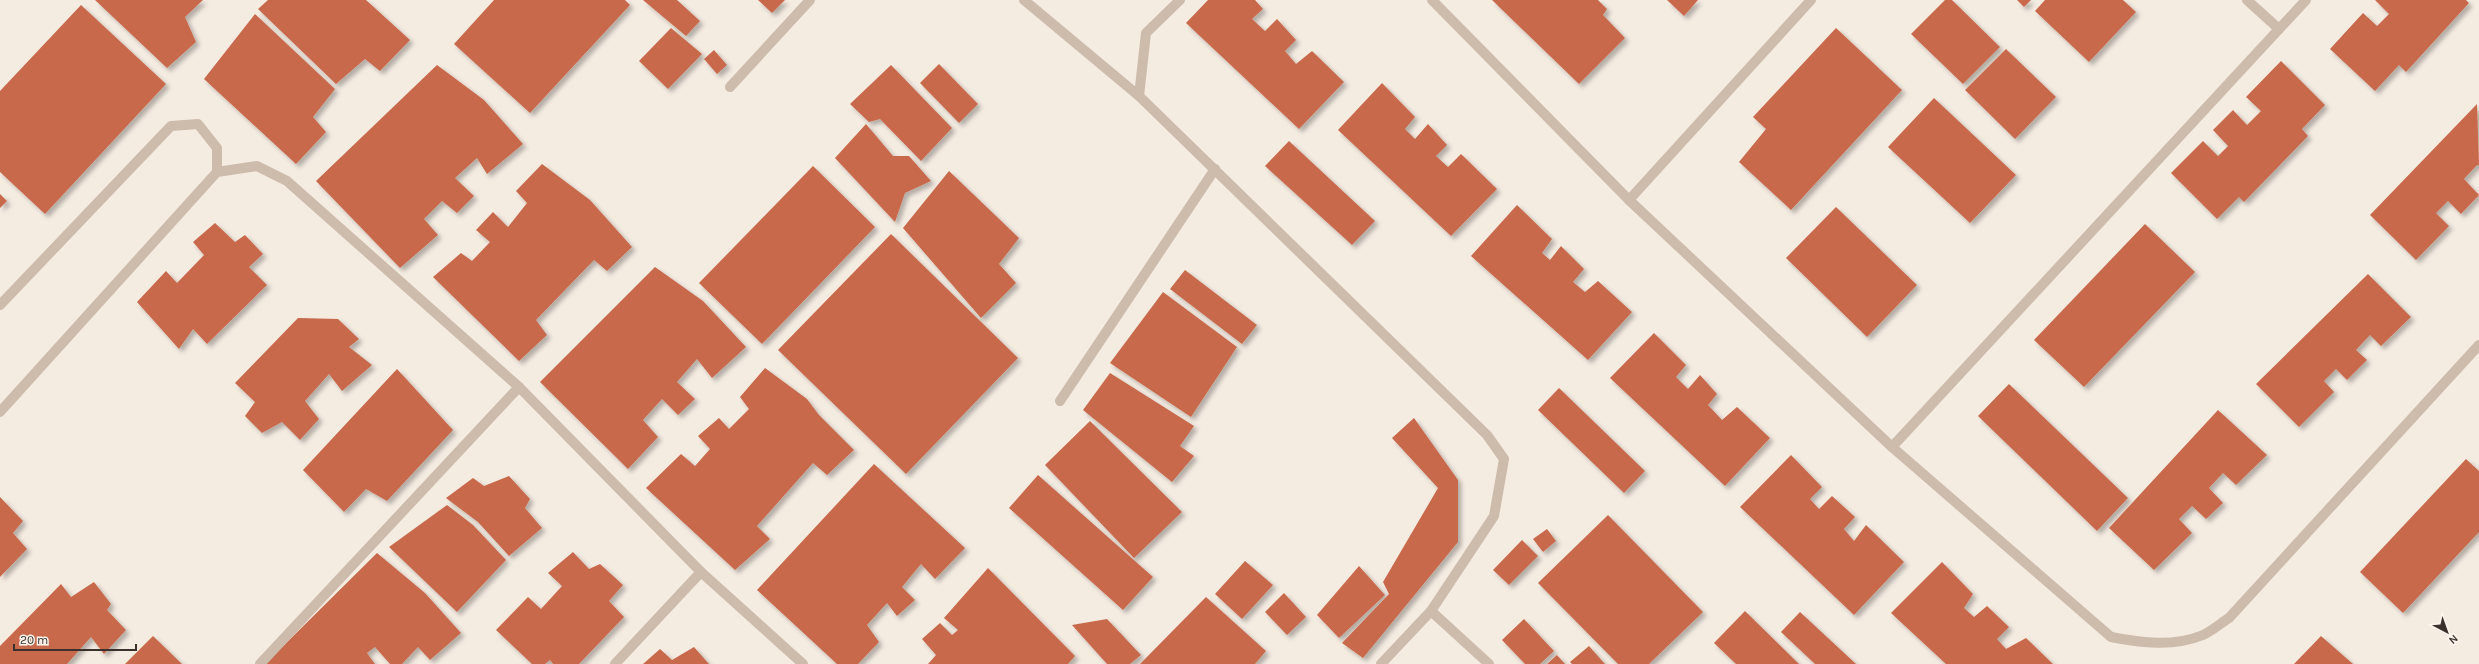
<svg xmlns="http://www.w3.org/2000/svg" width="2479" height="664" font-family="Karla,sans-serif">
<defs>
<filter id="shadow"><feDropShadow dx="3.5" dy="3.5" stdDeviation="2" flood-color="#0004"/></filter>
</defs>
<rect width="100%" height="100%" fill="#f4ebe1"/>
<g fill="#c8694b" filter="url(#shadow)">
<polygon points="95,0 203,0 185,17 196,42 167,68"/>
<polygon points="268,0 366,0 410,40 380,71 365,59 336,84 258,9"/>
<polygon points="494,0 625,0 630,5 530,113 454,44"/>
<polygon points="643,0 677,0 700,21 686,36"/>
<polygon points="758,0 785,0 772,13"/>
<polygon points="1208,0 1255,0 1263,9 1252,19 1265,31 1277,19 1296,40 1285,51 1296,64 1312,51 1344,82 1299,129 1186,23"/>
<polygon points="1492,0 1598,0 1607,9 1603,15 1625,38 1579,84"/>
<polygon points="1667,0 1698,0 1684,16"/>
<polygon points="1945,0 1952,0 2000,47 1963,84 1911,34"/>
<polygon points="2017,0 2031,0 2024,7"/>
<polygon points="2045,0 2123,0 2136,12 2089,62 2035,11"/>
<polygon points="2375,0 2466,0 2469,3 2406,72 2399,65 2375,91 2330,49 2363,13 2377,26 2389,14"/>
<polygon points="81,5 166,84 45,214 0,172 0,91"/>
<polygon points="255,14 335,89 313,117 326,132 296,164 204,79"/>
<polygon points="671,28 702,54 668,89 639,61"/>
<polygon points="1836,28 1902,90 1791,210 1739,162 1766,129 1753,117"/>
<polygon points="2006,49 2056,97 2015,139 1965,90"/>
<polygon points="714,50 727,65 717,74 704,59"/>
<polygon points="2281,61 2325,105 2302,129 2308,136 2244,202 2239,197 2217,219 2171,173 2203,141 2218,156 2228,146 2213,130 2233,110 2247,125 2261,111 2246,97"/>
<polygon points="939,64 978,104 959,123 920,83"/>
<polygon points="437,65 484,100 523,144 487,174 477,158 455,178 474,196 457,213 442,201 424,219 438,235 400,268 316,181"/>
<polygon points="891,65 952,128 921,161 880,119 869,122 850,104"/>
<polygon points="1382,83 1415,117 1405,129 1415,139 1428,124 1447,145 1436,156 1448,167 1461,154 1497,189 1451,236 1338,130"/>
<polygon points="1934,98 2016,175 1970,223 1888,147"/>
<polygon points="2477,104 2479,166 2477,165 2464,179 2479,195 2461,214 2448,201 2436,213 2449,226 2416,260 2370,215"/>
<polygon points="866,124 893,156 909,156 931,181 905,193 895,222 835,158"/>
<polygon points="1289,141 1375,221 1352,245 1265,166"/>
<polygon points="542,164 590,200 632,247 607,271 594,260 536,320 547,335 519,361 433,277 461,253 472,261 490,242 476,230 493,212 508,227 527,203 516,191"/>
<polygon points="813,166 875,227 762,344 699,283"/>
<polygon points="949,171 1019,238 999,264 1016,283 981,318 903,228"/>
<polygon points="0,194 7,201 0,208"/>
<polygon points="1517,205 1552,239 1542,253 1550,260 1561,246 1584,269 1573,282 1585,292 1598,281 1632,312 1588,360 1471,256"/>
<polygon points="1836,207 1917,285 1867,337 1786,258"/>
<polygon points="215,223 235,242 245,235 263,254 249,267 267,285 207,344 193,329 179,349 137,302 166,271 177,283 204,255 193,242"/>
<polygon points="2145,224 2195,272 2084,387 2034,340"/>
<polygon points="891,234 1018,358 906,474 778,350"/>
<polygon points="655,267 703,301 746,347 712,378 697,359 677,382 695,399 678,415 662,399 643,420 658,437 628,469 540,382"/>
<polygon points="1185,270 1257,325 1242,344 1170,289"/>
<polygon points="2368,274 2411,317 2381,346 2370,335 2356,350 2367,360 2347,380 2336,369 2324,381 2334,392 2299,427 2256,384"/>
<polygon points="1163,292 1237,347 1191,417 1110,363"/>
<polygon points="298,318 338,319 359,339 349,347 372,365 342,391 329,374 305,401 319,419 300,440 282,422 262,433 245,416 255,402 235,383"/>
<polygon points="1654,333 1686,365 1676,377 1688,389 1700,375 1717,394 1708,405 1722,420 1737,407 1770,438 1725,486 1610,378"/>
<polygon points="765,368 807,399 819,415 854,450 827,475 813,463 757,526 770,539 735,570 646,488 681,454 695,466 710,449 698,436 719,418 729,429 749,409 740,397"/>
<polygon points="397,369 453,430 387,501 366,489 344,512 303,470"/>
<polygon points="1110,373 1194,426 1180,446 1194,456 1172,482 1083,410"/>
<polygon points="2009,384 2128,498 2097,531 1978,416"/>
<polygon points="1559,388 1645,471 1624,493 1538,410"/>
<polygon points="2218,410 2267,455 2236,485 2223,473 2209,488 2223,503 2206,519 2192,506 2179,519 2192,533 2154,570 2109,528"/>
<polygon points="1414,418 1458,480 1458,542 1363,658 1342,643 1389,594 1383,582 1438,488 1392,438"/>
<polygon points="1090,421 1182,512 1134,558 1045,465"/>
<polygon points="1791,455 1822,487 1810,499 1819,509 1832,496 1855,517 1844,529 1854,541 1866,525 1904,562 1854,615 1740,507"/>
<polygon points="2466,459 2479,471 2479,532 2403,613 2360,572"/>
<polygon points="874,464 965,548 935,579 921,564 902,587 915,600 897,616 887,603 867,625 879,642 858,664 837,664 757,590"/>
<polygon points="1038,475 1153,577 1123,610 1009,508"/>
<polygon points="509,476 530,499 525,508 542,528 509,556 478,522 446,498 473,478 484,486"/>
<polygon points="0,497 23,521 13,533 27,549 0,577"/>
<polygon points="447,505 473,525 506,560 457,612 389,547"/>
<polygon points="1608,515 1703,612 1649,664 1618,664 1538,583"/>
<polygon points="1547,529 1556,541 1543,552 1533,539"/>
<polygon points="1522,540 1538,556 1509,585 1493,570"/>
<polygon points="573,552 589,569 600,564 623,585 609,601 624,617 579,664 553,664 550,660 545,664 532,664 496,630 528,597 541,609 562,586 548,573"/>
<polygon points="377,553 425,593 461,633 430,660 418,647 402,664 390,664 375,647 367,653 375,664 265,664"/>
<polygon points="1245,561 1273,585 1242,619 1215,594"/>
<polygon points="1942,562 1973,594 1964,608 1974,617 1987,606 2009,627 1997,639 2006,649 2026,638 2053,664 1946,664 1891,613"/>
<polygon points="1359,566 1385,595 1339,638 1317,615"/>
<polygon points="988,568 1075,656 1068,664 928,664 936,655 922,639 940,623 952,635 958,630 944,618"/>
<polygon points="94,582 111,604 107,610 126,630 104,654 91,637 67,664 0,664 0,646 61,584 71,597"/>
<polygon points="1284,593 1306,617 1287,635 1265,612"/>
<polygon points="1206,597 1266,651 1255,664 1140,664"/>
<polygon points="1745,611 1799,664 1736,664 1714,643"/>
<polygon points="1800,612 1856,664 1815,664 1781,632"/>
<polygon points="1107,619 1141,655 1130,664 1107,664 1072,625"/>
<polygon points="1524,619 1554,651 1540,664 1525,664 1502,640"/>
<polygon points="153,636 182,664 125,664"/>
<polygon points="2321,636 2353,664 2294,664"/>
<polygon points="1589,646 1605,664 1572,664 1570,662"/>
<polygon points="694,647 709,664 643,664 660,649 672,660"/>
<polygon points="1557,655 1565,664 1547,664"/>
</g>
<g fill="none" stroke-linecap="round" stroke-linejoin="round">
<g stroke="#cdbbac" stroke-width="10">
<polyline points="730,87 810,0"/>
<polyline points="1060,401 1215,169"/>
</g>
<g stroke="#cdbbac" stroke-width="10">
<polyline points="1024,0 1139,96"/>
<polyline points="1180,0 1146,33 1139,96 1487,435 1504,459 1494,516 1431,611 1381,664"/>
<path d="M1432,0L1629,200L1892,447L2111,637C2141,643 2174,647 2203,635C2212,631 2221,623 2229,618L2479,345"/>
<polyline points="2247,0 2279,29"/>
<polyline points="1629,200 1811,0"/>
<polyline points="0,305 171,126 198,124 217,148 217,172"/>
<polyline points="0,412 217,172 257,166 287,181 519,387 701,572 803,664"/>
<polyline points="1892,447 2306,0"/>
<polyline points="1431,611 1489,664"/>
<polyline points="260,664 519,387"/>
<polyline points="615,664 701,572"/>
</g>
</g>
<g transform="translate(2447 632) rotate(139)" stroke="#fbf5ee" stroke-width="3" paint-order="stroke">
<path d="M0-3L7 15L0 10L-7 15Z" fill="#3b302b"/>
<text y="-6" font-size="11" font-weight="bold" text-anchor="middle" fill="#3b302b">N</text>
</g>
<path d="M14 644v6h122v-6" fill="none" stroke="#3b302b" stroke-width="2"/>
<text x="20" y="644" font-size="12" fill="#3b302b" stroke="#fbf5ee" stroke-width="3" paint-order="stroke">20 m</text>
</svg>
